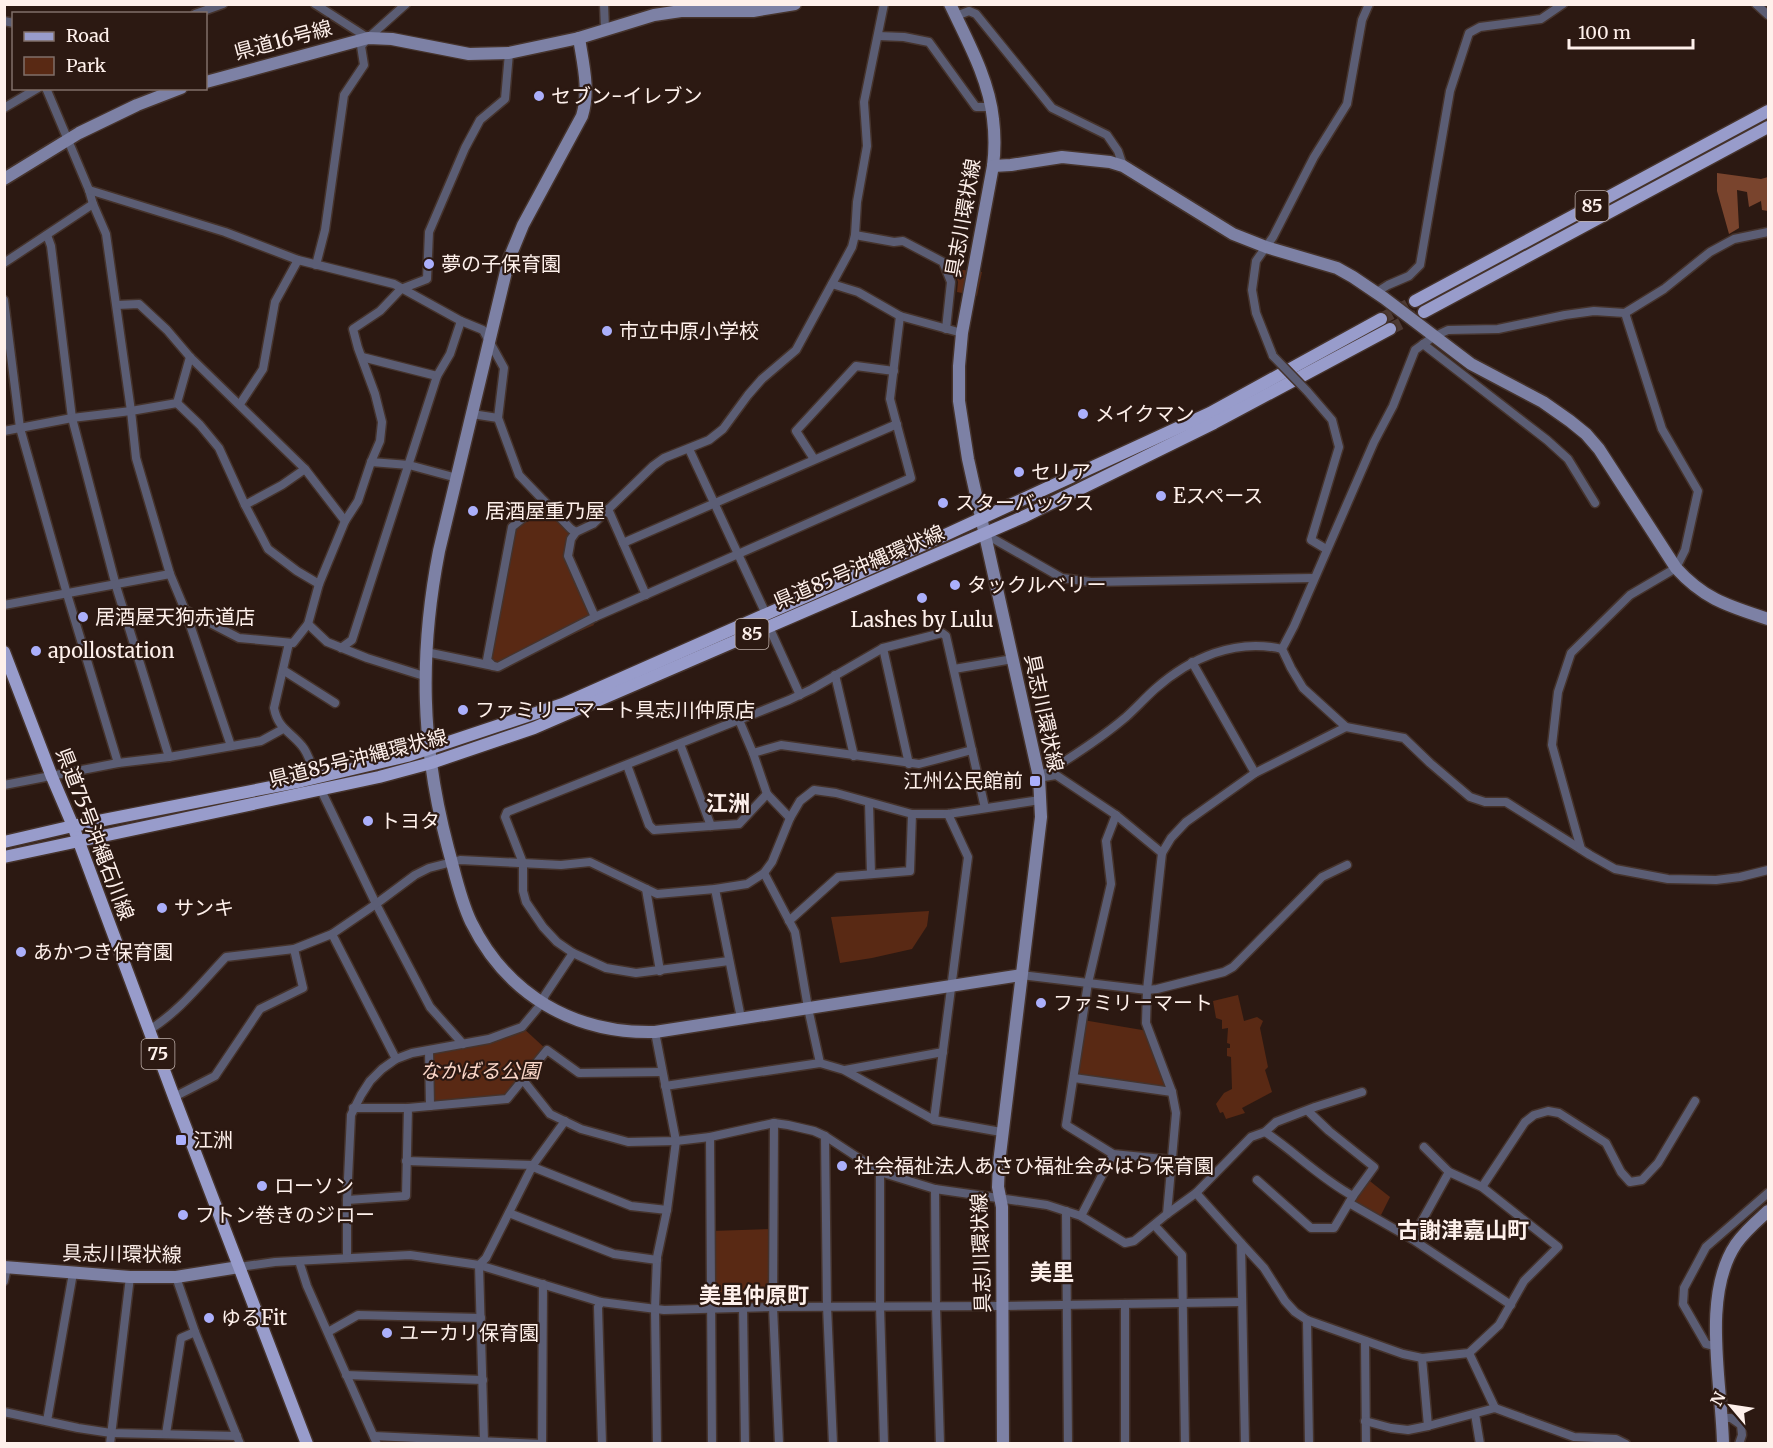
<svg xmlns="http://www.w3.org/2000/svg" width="1773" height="1448" font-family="Merriweather,'Noto Sans JP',serif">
<rect width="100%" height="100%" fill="#2c1912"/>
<g fill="#592914">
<polygon points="954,269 982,272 977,296 957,292 958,282"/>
<polygon points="545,501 576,532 569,557 594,625 499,667 487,660 514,525"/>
<polygon points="929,911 927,926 912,949 872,958 840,963 831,917"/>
<polygon points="1238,995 1244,1021 1257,1017 1263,1021 1260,1028 1268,1067 1265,1070 1272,1092 1242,1108 1245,1113 1226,1119 1223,1112 1220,1113 1216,1104 1224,1093 1232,1089 1231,1057 1227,1056 1227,1048 1230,1048 1230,1044 1227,1043 1228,1028 1222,1029 1222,1020 1216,1018 1213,1001"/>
<polygon points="1083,1020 1148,1031 1172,1092 1074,1078"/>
<polygon points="522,1027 547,1050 507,1099 430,1106 429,1051"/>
<polygon points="1366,1178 1390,1197 1379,1219 1349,1202"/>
<polygon points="773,1229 773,1307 712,1308 711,1231"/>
</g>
<polygon fill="#79442d" points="1717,173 1761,179 1768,177 1768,211 1762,210 1761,201 1749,207 1747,192 1737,190 1739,228 1729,234 1717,191"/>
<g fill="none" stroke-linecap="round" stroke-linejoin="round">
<g stroke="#4c3933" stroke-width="12" stroke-dasharray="12 6" stroke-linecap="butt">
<polyline points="1381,319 1415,301"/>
<polyline points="1390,329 1424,312"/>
</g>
<defs>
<g id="street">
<polyline points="315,4 368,38"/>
<polyline points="604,4 605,29"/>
<polyline points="1756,4 1768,15"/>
<polyline points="195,14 223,4"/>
<polyline points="956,16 969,11 976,14 1052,108 1107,135 1118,151 1123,166"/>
<polyline points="4,21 14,23"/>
<polyline points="878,36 904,37 929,42 976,107 991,107"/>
<polyline points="46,88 89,190 93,204 106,234 131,411 136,458 170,574 185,610 231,746"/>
<polyline points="4,108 38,88"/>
<polyline points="89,190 225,232 298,260 394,284 461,321 483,330 504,368 498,418 519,475 571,529 576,532"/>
<polyline points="47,235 51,246 72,418 116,586 169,757"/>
<polyline points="855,235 894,242 903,241 943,262 951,282 946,329"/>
<polyline points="4,263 93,204"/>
<polyline points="316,265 325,230 344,95 364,65 361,46 368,38 406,4"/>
<polyline points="832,284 858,292 900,316 962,333"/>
<polyline points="1377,292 1388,285 1409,276 1420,265 1450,91 1469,33 1480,27 1541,19 1563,4"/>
<polyline points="4,300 20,428 67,594 118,763"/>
<polyline points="117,305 139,304 167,330 190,357 305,469 345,521"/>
<polyline points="1423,344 1547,440 1568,459 1595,503"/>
<polyline points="1273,356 1256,313 1252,290 1256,261 1273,237 1314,157 1347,104 1362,20 1369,4"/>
<polyline points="362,357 437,376"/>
<polyline points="1307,391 1332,420 1339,447 1311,540 1326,549"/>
<polyline points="177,403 200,425 219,448 245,505 268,549 297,571 319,584"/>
<polyline points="240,404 263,369 275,302 298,260"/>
<polyline points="472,414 498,418"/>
<polyline points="4,431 72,418 131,411 177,403 190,357"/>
<polyline points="689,449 766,614"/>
<polyline points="814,459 796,431 856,366 894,371"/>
<polyline points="371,462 409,465 457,478"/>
<polyline points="245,505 282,485 305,469"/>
<polyline points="608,509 646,595"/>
<polyline points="985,534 1062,578 1091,582 1314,578"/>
<polyline points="623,543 897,424"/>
<polyline points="4,605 170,574"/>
<polyline points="185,610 239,638 293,643 308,624 319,584 345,521 358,501 371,462 380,441 382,422 375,394 358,348 353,329 380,311 401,289 427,279 429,232 465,148 480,120 505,99 509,53"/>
<polyline points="595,617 568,556 571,539 576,532 593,524 653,466 664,458 709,440 723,429 748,395 762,379 796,350 852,247 855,235 857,202 867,146 864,102 884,4"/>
<polyline points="308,624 327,642 367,658 424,676"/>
<polyline points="769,627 800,695"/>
<path d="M289,643L274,708C278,729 290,731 302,746C309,754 312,768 316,777"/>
<polyline points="341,648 352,640 437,376 450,354 461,321"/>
<polyline points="883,648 909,764"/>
<polyline points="426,652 498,667 595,617 911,478 890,399 900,316"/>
<polyline points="1192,662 1255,773"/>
<polyline points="493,666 487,660 512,527 544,501"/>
<polyline points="954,669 1013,659"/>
<polyline points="283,670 335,703"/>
<polyline points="835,675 854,756"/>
<polyline points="739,720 753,753 767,794 790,818"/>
<polyline points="1346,727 1404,738 1430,763 1470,797 1485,802 1506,802 1590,855 1615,869 1668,879 1716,880 1740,877 1768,870"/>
<polyline points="680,744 711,826"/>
<polyline points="753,753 781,745 919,764 972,750"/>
<polyline points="627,765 649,825 654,830 739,824 767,794"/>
<path d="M1039,777C1069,759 1099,740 1126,717C1136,708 1145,698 1155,689C1190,658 1235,638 1282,649"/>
<polyline points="1044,777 1056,775 1116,815 1162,853"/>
<polyline points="4,785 118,763 169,757 261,741 283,729"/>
<polyline points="321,790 376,904 430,1007 463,1044"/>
<polyline points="869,803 871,874"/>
<polyline points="1116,815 1106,841 1111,884 1088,983 1066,1125 1113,1154 1173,1160"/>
<polyline points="1581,849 1552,745 1558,692 1571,653 1630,595 1676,568 1685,550 1698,491 1662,429 1625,313"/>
<polyline points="764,873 795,932 808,1008 820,1063"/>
<polyline points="646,889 660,971"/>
<polyline points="715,889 741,1018"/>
<polyline points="789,921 838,877 910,871 912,814"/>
<polyline points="332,934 396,1059"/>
<polyline points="729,961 636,973 606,968 573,953 557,942 543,927 526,902 523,891 523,863 505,817 507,812 789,700 812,689 883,648 942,633 946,636 985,808"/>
<polyline points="1021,975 1147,990 1157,989 1224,972 1233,967 1322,877 1347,865"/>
<path d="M149,1030C179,1012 202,982 226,957L294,949L332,934L376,904L415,875L429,868L460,860L561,865L590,862L657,894L715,889L747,884L764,873L772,862L790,818L800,801L814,790L836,793L912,814H948L1040,800"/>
<polyline points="655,1032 676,1141 667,1210 657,1257 655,1309 657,1444"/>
<polyline points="429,1051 430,1106"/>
<polyline points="845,1070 943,1052"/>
<polyline points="1074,1078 1172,1092"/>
<polyline points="523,1080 550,1114 581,1129 628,1142 676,1141 710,1137 774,1123 788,1125 814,1131 825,1136 880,1172 935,1189 1047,1205 1081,1216 1125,1243 1134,1241 1167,1214 1196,1193 1251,1137 1265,1132 1276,1122 1315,1107 1362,1092"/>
<polyline points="665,1086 820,1063 844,1070 934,1120 1001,1132"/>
<polyline points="174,1097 215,1076 260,1009 303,988 294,949"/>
<polyline points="353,1108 408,1108"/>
<polyline points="934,1120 968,857 948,814"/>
<polyline points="774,1123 773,1307 779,1444"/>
<path d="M1265,1132C1295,1152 1321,1179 1353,1196"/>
<polyline points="825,1136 827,1306 833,1444"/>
<polyline points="710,1137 712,1444"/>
<polyline points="406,1161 533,1165"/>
<polyline points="533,1167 631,1206 667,1210"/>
<polyline points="880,1172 880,1306 884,1444"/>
<polyline points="1257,1180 1311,1228 1334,1228 1353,1196 1374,1167 1329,1131 1308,1111"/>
<polyline points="1482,1187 1525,1122 1534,1115 1548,1111 1559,1113 1606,1143 1621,1172 1630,1182 1642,1180 1658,1163 1695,1101"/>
<polyline points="935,1189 936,1306 940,1444"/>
<polyline points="1196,1193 1241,1243 1245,1444"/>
<polyline points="347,1200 406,1196 408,1108 507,1099 547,1050 579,1073 662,1072"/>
<polyline points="1349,1203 1412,1239 1511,1305"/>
<polyline points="1066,1211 1068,1444"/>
<polyline points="509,1213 614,1254 657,1260"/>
<polyline points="1167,1214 1176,1113 1172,1092 1146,1023 1147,990 1162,853 1171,838 1186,822 1255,773 1346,727 1303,688 1291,668 1282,649 1294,626 1374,442 1393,406 1415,350 1433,337 1448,330 1498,329 1565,315 1594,311 1625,313 1664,289 1710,252 1734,239 1768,232"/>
<polyline points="1081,1216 1113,1154"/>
<polyline points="1155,1226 1182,1255 1185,1444"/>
<polyline points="1412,1239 1449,1172"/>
<polyline points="1241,1243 1264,1268 1285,1301 1295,1312 1307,1320 1403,1354 1422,1358 1469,1353 1499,1325 1524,1281 1558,1247 1482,1187 1449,1172 1424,1147"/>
<polyline points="347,1258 347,1200 351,1115 361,1095 370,1081 382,1069 396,1059 412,1053 489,1039 522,1027 542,1003 545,995 573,953"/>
<polyline points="299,1261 307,1286 377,1444"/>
<polyline points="239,1267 275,1262 410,1255 479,1265 601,1302 664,1310 773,1307 1002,1306 1241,1302"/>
<polyline points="176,1277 195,1332 240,1444"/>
<polyline points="4,1281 7,1268"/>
<polyline points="601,1302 598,1307 602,1444"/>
<polyline points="1125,1304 1125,1444"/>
<polyline points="743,1307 745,1444"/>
<polyline points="1307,1320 1309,1444"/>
<polyline points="328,1332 358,1315 481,1318"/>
<polyline points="1365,1341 1366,1444"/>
<polyline points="1717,1347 1706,1344 1683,1304 1684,1288 1706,1247 1768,1193"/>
<polyline points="1469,1353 1495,1408"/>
<polyline points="1422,1358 1428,1426"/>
<polyline points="346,1375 483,1380"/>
<polyline points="4,1412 78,1428 111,1433 237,1436"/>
<polyline points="1475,1414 1480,1444"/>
<polyline points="1722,1418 1731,1418 1741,1425 1742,1435 1739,1444"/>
<polyline points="47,1421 73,1273"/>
<polyline points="1365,1421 1391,1428 1408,1430 1428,1426 1495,1408 1574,1437 1616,1439 1626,1444"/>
<polyline points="166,1434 181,1338 195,1332"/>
<polyline points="374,1436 542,1444"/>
<polyline points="484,1441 479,1265 486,1258 533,1165 565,1121"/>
<polyline points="110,1444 130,1277"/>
<polyline points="542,1444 543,1284"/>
</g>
<g id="secondary">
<path d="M950,4C967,40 989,79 993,119C995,135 995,150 993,166L962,333L959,366V401L968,459L1039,777L1041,817L999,1163L998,1187L1002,1207L1003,1444"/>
<path d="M579,38C583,64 590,90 582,116L523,225L509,259L439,551C419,654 421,746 448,848C455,873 460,899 471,922C507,995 574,1034 655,1032L1021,975"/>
<polyline points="206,82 368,38 392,39 469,54 509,53 579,38 654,15 681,11 753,11 795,4"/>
<path d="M993,166L1011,165L1062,157L1110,162L1123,166L1233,234L1266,247L1337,268L1353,277L1384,298L1471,364L1543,402L1570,421L1586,434L1599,449L1676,568C1705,600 1729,606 1768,619"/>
<polyline points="4,179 79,133 137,105 181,88"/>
<polyline points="4,1267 130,1277 176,1277 239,1267"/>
<path d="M1723,1444C1722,1384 1701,1296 1736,1244C1745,1231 1757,1221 1768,1211"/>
</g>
<g id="primary">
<polyline points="1415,301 1768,111"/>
<polyline points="1424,312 1768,127"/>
<polyline points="4,652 52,777 73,826 174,1097 307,1444"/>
<polyline points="4,842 73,826 302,781 407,756 563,704 943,536 1210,413 1381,319"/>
<polyline points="4,857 379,777 431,763 534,728 1023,517 1214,423 1390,329"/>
</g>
</defs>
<use href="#street" stroke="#45332c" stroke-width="11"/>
<use href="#secondary" stroke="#45332c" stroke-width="15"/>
<use href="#primary" stroke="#45332c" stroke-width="15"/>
<use href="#street" stroke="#5b5d74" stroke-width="8"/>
<use href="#secondary" stroke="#7d81a5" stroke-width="12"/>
<use href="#primary" stroke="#989ccb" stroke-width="12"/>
<defs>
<polyline id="street-bridge" points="1273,356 1307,391"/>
</defs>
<use href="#street-bridge" stroke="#45332c" stroke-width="11" stroke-linecap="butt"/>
<use href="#street-bridge" stroke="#5b5d74" stroke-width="8"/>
</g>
<g fill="#abaffb" stroke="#2c1912" stroke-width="2">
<circle cx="539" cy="96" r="6"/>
<circle cx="429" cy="264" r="6"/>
<circle cx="607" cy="331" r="6"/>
<circle cx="1083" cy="414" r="6"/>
<circle cx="1019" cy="472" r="6"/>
<circle cx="1161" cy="496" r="6"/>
<circle cx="943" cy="503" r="6"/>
<circle cx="473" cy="511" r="6"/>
<circle cx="955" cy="585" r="6"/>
<circle cx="922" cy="598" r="6"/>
<circle cx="83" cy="617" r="6"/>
<circle cx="36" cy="651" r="6"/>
<circle cx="463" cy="710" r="6"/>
<rect x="1029" y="775" width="12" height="12" rx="3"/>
<circle cx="368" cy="821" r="6"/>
<circle cx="162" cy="908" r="6"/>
<circle cx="21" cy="952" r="6"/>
<circle cx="1041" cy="1003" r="6"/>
<rect x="175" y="1134" width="12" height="12" rx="3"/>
<circle cx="842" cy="1166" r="6"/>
<circle cx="262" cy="1186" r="6"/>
<circle cx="183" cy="1215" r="6"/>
<circle cx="209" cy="1318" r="6"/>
<circle cx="387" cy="1333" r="6"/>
</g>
<g text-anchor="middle" stroke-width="4.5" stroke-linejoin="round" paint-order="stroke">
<g fill="#2c1912" stroke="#bfb0aa" stroke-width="1.5">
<rect x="1575.5" y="191" width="33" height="30" rx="4.5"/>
<rect x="735.5" y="619" width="33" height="30" rx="4.5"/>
<rect x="141.5" y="1039" width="33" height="30" rx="4.5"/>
</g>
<g font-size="18" font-weight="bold" fill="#fef0eb">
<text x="1592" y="212">85</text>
<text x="752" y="640">85</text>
<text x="158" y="1060">75</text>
</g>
<g font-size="20" fill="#fef0eb" stroke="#2c1912">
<text transform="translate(283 40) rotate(-15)" y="7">県道16号線</text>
<text transform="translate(963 218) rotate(-80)" y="7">具志川環状線</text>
<text transform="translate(859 567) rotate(-23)" y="7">県道85号沖縄環状線</text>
<text transform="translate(1044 713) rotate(78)" y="7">具志川環状線</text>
<text transform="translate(358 758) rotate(-14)" y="7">県道85号沖縄環状線</text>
<text transform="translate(95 834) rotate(69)" y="7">県道75号沖縄石川線</text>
<text transform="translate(981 1253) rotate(-92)" y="7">具志川環状線</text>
<text transform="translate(122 1254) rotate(1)" y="7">具志川環状線</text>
</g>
<g font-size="20" fill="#fef0eb" stroke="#2c1912" text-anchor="start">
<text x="551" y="103">セブン-イレブン</text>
<text x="441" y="271">夢の子保育園</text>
<text x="619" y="338">市立中原小学校</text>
<text x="1095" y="421">メイクマン</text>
<text x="1031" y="479">セリア</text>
<text x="1173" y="503">Eスペース</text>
<text x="955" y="510">スターバックス</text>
<text x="485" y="518">居酒屋重乃屋</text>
<text x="967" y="592">タックルベリー</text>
<text x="95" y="624">居酒屋天狗赤道店</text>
<text x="922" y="627" text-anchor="middle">Lashes by Lulu</text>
<text x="48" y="658">apollostation</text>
<text x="475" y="717">ファミリーマート具志川仲原店</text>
<text x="1023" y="788" text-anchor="end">江州公民館前</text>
<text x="380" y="828">トヨタ</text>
<text x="174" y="915">サンキ</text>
<text x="33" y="959">あかつき保育園</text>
<text x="1053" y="1010">ファミリーマート</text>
<text x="193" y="1147">江洲</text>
<text x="854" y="1173">社会福祉法人あさひ福祉会みはら保育園</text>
<text x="274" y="1193">ローソン</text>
<text x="195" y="1222">フトン巻きのジロー</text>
<text x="221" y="1325">ゆるFit</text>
<text x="399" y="1340">ユーカリ保育園</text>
</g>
<g font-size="20" font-style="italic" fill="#fbd7c9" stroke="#2c1912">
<text x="480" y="1078">なかばる公園</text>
</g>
<g font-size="22" font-weight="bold" fill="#fef0eb" stroke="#2c1912">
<text x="728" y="811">江洲</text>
<text x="1463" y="1238">古謝津嘉山町</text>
<text x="1052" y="1280">美里</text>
<text x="754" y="1303">美里仲原町</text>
</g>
</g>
<rect width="1773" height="1448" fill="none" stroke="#fef0eb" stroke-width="12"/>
<rect x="12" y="12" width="195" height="78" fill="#2c1912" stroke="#806f69" stroke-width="1.5"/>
<rect x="24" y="32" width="30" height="9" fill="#989ccb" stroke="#806f69" stroke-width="1.5"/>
<text x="66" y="42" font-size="18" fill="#fef0eb">Road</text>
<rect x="24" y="57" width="30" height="18" fill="#592914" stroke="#806f69" stroke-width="1.5"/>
<text x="66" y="72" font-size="18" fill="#fef0eb">Park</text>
<g transform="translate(1731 1406) rotate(299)" stroke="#2c1912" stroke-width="4.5" paint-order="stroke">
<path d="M0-4.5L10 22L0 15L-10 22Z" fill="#fef0eb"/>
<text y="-9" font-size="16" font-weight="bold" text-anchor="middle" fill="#fef0eb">N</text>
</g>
<path d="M1569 39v9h124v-9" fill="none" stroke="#fef0eb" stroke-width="3"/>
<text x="1578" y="39" font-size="18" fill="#fef0eb" stroke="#2c1912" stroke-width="4.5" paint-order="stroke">100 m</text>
</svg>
